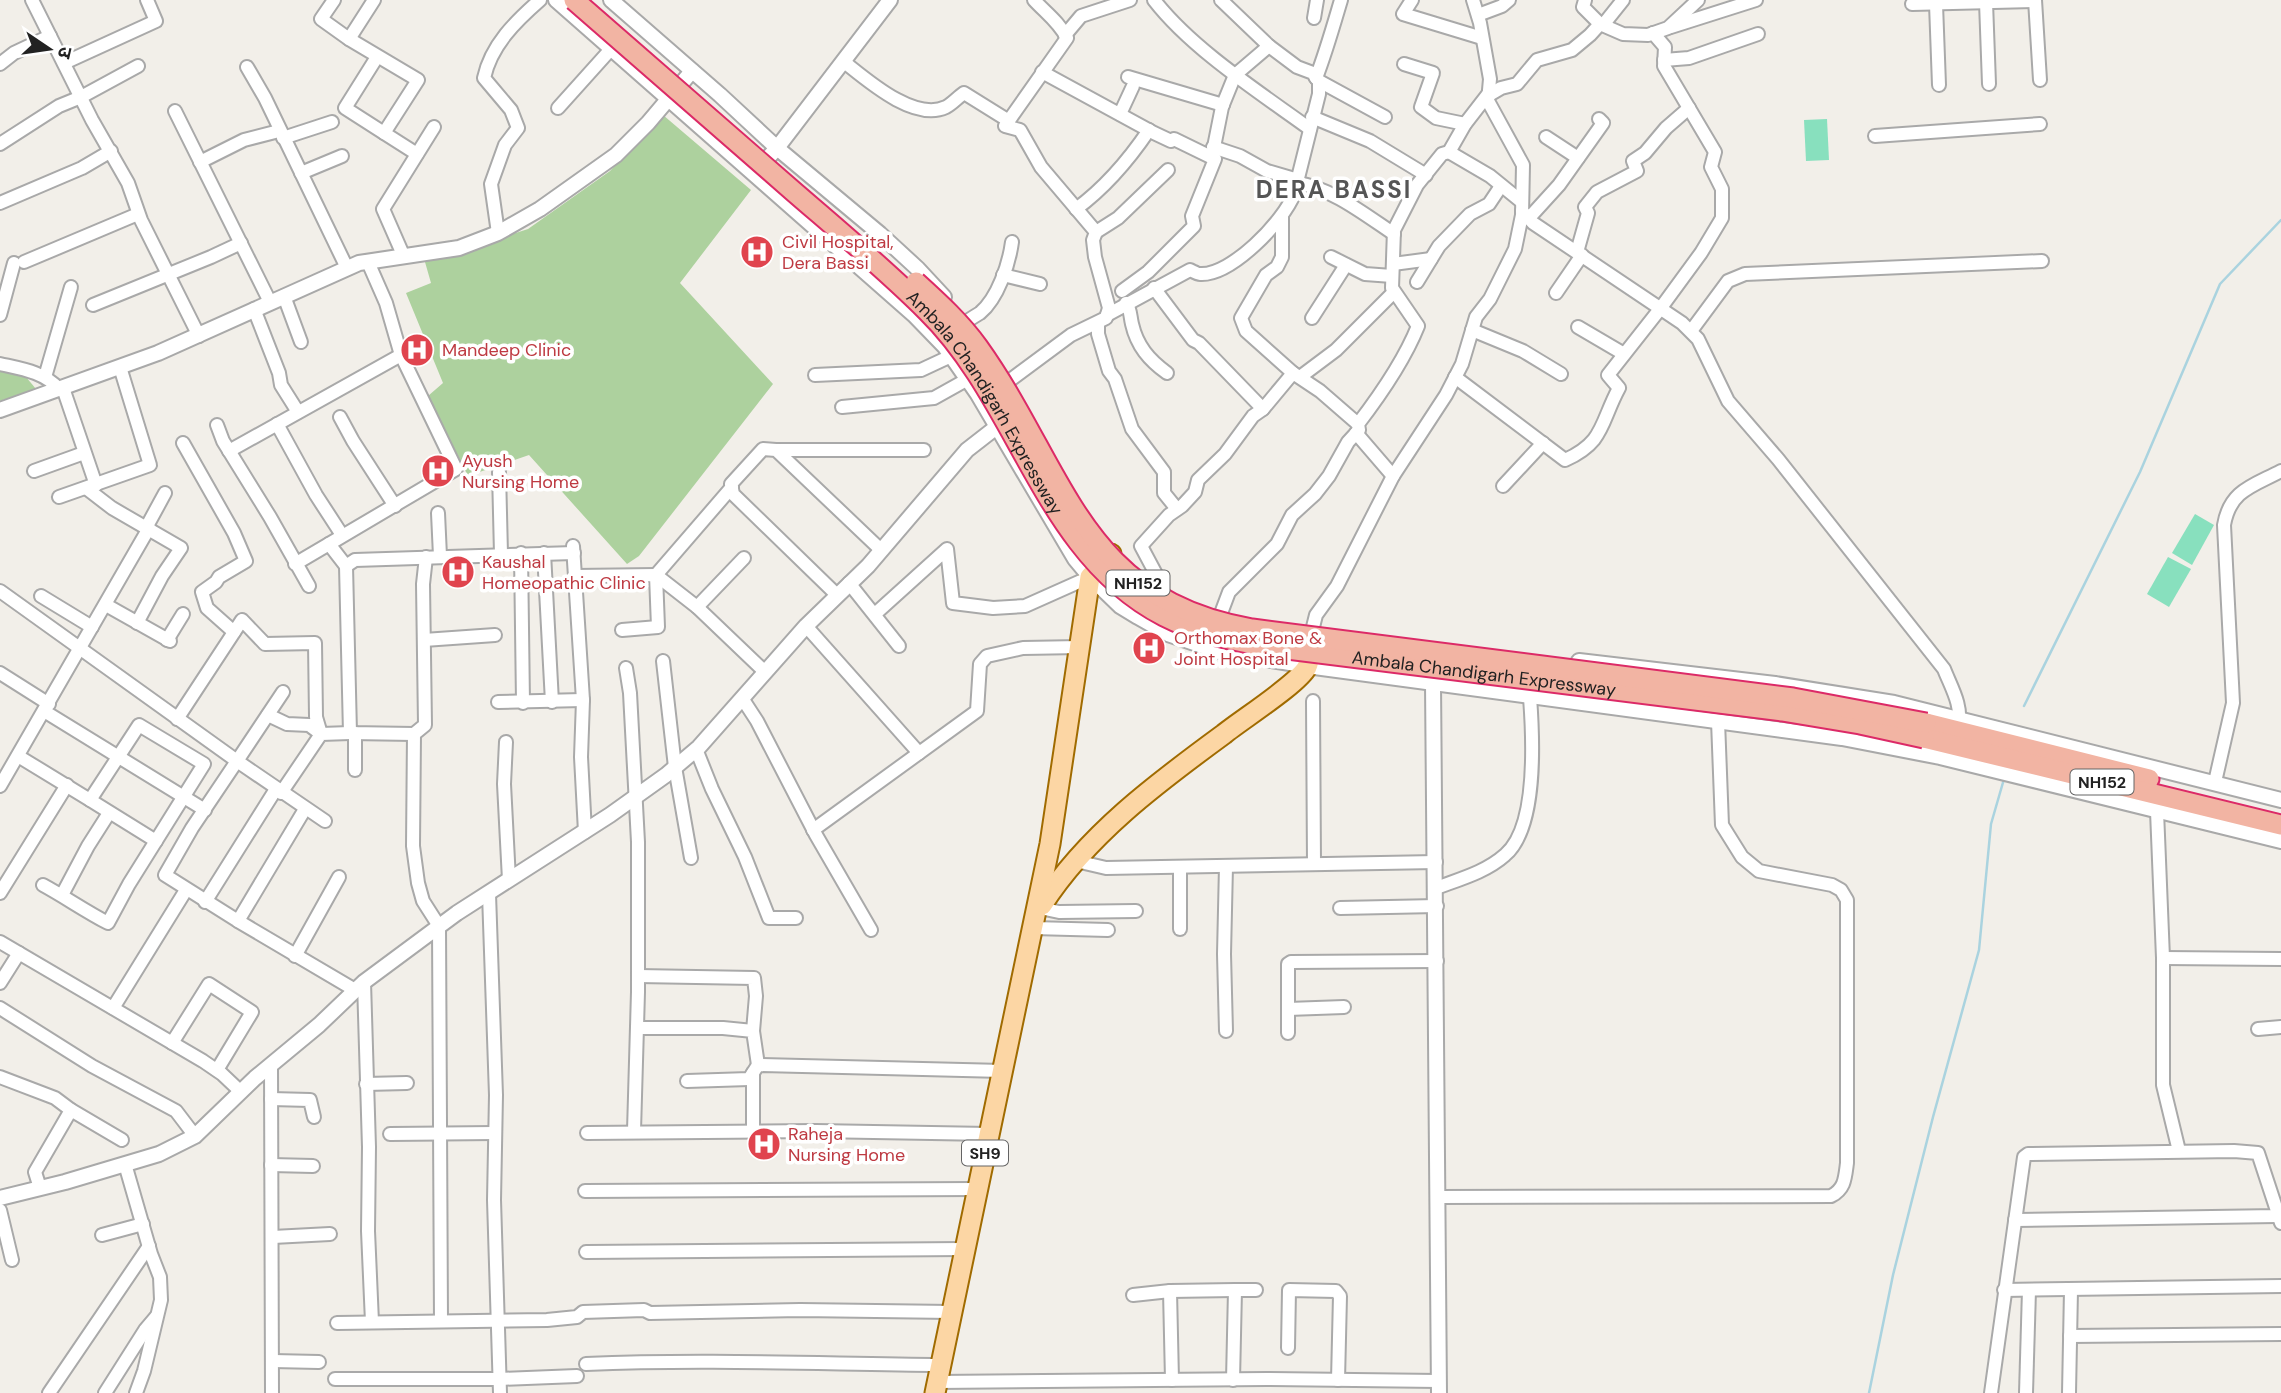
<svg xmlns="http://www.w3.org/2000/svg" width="2281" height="1393" font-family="'DM Sans','Noto Sans Devanagari',sans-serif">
<rect width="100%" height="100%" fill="#f2efe9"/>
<g fill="#add19e">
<polygon points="663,115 751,190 680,283 773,384 639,556 627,564 529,455 468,476 428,396 443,383 406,293 431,283 425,262 528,229 610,171"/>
<polygon points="0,369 26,377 36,389 0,401"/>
</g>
<g fill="#88e0be">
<polygon points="1827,119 1829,160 1806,161 1804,120"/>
<polygon points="2195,514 2214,525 2192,565 2172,553"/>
<polygon points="2168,557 2191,569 2169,607 2147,594"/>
</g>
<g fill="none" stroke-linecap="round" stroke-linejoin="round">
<g stroke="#aad3df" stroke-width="2.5">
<polyline points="2024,706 2140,472 2220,284 2281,220"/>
<polyline points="1869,1393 1893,1275 1933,1117 1979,950 1991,824 2004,779"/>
</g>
<defs>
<g id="minor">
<polyline points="32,0 92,120 128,183 141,220 199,336"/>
<polyline points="334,0 321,19 349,39 418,80 384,133 345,108 377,57"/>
<path d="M1154,0C1192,49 1259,92 1310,129"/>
<polyline points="1412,0 1403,14 1482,38"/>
<polyline points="1585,0 1583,7 1600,24 1623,34 1648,35 1668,28 1698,0"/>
<polyline points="2035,0 2040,80"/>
<polyline points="1986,2 1989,84"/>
<polyline points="1912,4 2035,1"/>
<polyline points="1936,4 1939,85"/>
<polyline points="1478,15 1502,6 1509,0"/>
<polyline points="1314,18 1317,0"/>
<polyline points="1603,25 1623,0"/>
<polyline points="1671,27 1756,0"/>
<polyline points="1065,35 1081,16 1130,0"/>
<polyline points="349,39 374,0"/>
<polyline points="1269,46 1297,67 1313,73 1316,78"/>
<polyline points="1664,60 1689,58 1758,34"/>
<path d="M843,61C867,80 914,122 946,107C952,104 958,97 964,93L1009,121"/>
<polyline points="64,63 156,21 147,0"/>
<polyline points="0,64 14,53 50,36"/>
<polyline points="1404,64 1433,73 1421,107 1436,118 1465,124"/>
<polyline points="247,67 265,98 347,268"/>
<polyline points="1042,72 1154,133 1171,141 1174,139 1215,159 1192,216 1194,226 1148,272 1122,291"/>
<polyline points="1128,77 1223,105"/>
<polyline points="1319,81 1385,117"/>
<polyline points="1489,95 1501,88 1517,84 1537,60 1572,50 1590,35 1600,24"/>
<polyline points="558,108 611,49"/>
<polyline points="175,111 270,302"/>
<polyline points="1120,114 1133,86"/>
<polyline points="1312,117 1370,141 1426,175"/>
<polyline points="384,133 417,154"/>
<polyline points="1875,136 2040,124"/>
<polyline points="1546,137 1578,158"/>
<polyline points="283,138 332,122"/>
<polyline points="0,144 59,106 81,97 138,66"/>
<polyline points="1213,147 1240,156 1267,171 1298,180"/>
<polyline points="1449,152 1490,176 1522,202"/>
<polyline points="1212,157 1222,107 1235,75 1269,46 1221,0"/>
<polyline points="200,162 244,140 279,131"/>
<polyline points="301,173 342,156"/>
<path d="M1297,183C1330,187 1367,216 1394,234"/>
<polyline points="0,203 82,168 111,151"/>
<path d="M1076,209C1106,187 1128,161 1149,130"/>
<path d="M1522,211L1533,223L1682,323L1698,339L1728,401L1778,459L1944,669C1951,687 1963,706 1958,726"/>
<polyline points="1282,216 1282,257 1277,267 1266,275 1241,318 1246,331 1293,373"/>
<polyline points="1529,218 1559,185 1603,123 1599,119"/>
<polyline points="1096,232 1118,218 1168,170"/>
<path d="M498,233L491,184L505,145L518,128L511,110L484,78C491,45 516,21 540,0"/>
<polyline points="1577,252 1588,213 1585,207 1597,192 1637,171 1633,161 1645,153 1666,128 1689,108"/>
<polyline points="404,257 383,209 434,127"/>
<polyline points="1331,257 1365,274 1392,276"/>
<polyline points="24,262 138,214"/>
<polyline points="368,262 386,303 401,355 456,469 329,544 346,566 355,560 574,553"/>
<polyline points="1393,264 1431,259"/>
<polyline points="1003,275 1040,284"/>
<polyline points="1417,282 1439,246 1470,214 1489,204 1501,186"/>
<polyline points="1154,288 1193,340 1199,343 1263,409"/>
<polyline points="1556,293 1582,255"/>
<polyline points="284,296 301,342"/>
<path d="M1126,303C1131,310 1130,316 1132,324C1137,346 1149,360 1167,373"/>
<polyline points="93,305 211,257 241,243"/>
<polyline points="254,309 279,373 281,385 298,412"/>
<polyline points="0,315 14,263"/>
<path d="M1107,315L1190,270C1192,271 1198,274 1200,274C1231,276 1284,221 1294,194L1319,94V81L1316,78C1326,52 1333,27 1341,0"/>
<polyline points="1312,318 1346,265"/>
<path d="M966,322C970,319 975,316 980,313C998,298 1009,264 1012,242"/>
<polyline points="1098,324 1098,334 1109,371 1115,379 1132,429 1164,472 1164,493 1177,509"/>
<polyline points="1578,327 1624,354"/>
<polyline points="1472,330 1523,351 1561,374"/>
<polyline points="1691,331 1728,281 1745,274 2042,261"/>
<path d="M0,364C22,369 44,372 59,389"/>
<polyline points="815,375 921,370 951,356"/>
<polyline points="45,377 71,287"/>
<polyline points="1300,377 1336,350 1394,292"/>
<path d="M1455,377L1565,460C1605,442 1600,423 1619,388L1608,375L1660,309L1701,253L1722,218V189L1711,167L1715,152L1664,66L1665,47L1653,33"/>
<path d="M1009,381L1071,335L1106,318L1109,308L1095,257L1093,240L1096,232L1041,167L1020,130L1005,126L1067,38C1059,22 1046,13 1034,0"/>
<polyline points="63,388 96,485"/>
<polyline points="842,407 934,398 968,379"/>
<polyline points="340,417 353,441 395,506"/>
<polyline points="277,424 316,495 342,535"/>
<polyline points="217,425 223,441 270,517 309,586"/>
<polyline points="1356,433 1393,476"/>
<polyline points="183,443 234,533 246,561 219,577 216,582 202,592 207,608 234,632"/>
<polyline points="776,450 924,450"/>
<polyline points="229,451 401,355"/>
<polyline points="34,471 84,453"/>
<polyline points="499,472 501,554"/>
<polyline points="1503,486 1543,443"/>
<polyline points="86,488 112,508 181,548 162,576 137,623"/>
<polyline points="59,497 150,465 120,367"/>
<polyline points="438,513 440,556"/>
<polyline points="146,528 165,493"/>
<polyline points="573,546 583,700 581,757 585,832"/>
<polyline points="521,553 523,703"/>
<polyline points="544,553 552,702"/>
<polyline points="426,557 423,584 425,725 414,734 413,846 418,883 423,901 439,926 441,1321"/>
<polyline points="295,564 329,544"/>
<polyline points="346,566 350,733 414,734"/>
<polyline points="575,576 656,575 697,607 765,672"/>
<polyline points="1157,576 1141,546 1169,515 1182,506 1195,492 1198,480 1225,454 1253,416 1263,409 1293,373 1320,391 1358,424"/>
<polyline points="849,583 899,646"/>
<polyline points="0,591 237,761 283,692"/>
<polyline points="837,595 733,494 731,484 763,449 776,450 881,550"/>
<polyline points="41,596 92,627"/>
<polyline points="106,605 170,641"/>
<polyline points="697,607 744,558"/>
<polyline points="875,614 947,549 953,603 993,608 1025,606 1090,577"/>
<path d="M1220,616L1229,592L1277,544L1292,515L1315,494L1329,476L1348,442L1359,430L1358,424C1381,394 1404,361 1418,326L1392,288L1394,230L1417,185L1442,154L1449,152L1465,124L1489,93"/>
<polyline points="806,626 919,753"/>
<polyline points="622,630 658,627 656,575 732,487"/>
<polyline points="1312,631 1316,615 1337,586 1393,476 1446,395 1462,364 1476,317 1490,299 1515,249 1522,215 1523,165 1488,101 1490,79 1480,23 1473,0"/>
<polyline points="167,640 183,614"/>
<polyline points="424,640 495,635"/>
<polyline points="663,661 675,767 691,858"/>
<polyline points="626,668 630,693 638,842 638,992 634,1131"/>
<polyline points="0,673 49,704"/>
<polyline points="742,698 757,721 816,835 871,930"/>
<polyline points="1313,701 1314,864"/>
<polyline points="498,702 583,700"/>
<polyline points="44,711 205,810"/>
<polyline points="177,719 242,620 265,644 315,643 316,717 321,734 309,725 287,724 268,715"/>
<polyline points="506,742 504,784 509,880"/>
<polyline points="696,749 712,789 745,857 769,918 796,918"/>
<path d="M18,756L90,800L139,725L204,764L129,884L108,923C85,911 65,897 43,885"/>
<polyline points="355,770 355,733"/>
<path d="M2215,782L2233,703L2224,525C2230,490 2253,486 2281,471"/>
<polyline points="0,786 149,528"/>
<polyline points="281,793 321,734 350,733"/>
<polyline points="90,800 156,841"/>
<polyline points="305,809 238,921 355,990"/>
<polyline points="2157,811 2163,958 2163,1085 2179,1151"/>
<polyline points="813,830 977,711 980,664 987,656 1023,648 1080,647"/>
<polyline points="1076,861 1106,868 1436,862"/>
<path d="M1436,888C1460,879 1486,872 1505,855C1538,827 1533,737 1530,697"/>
<polyline points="0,893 67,785"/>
<polyline points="489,894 496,1095 494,1200 500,1393"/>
<polyline points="62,895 88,846 109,813"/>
<polyline points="205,902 276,789"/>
<polyline points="1040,908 1059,912 1136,911"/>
<polyline points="1340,908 1437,906"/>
<polyline points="238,921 165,875 192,828 237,761 325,821"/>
<polyline points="1033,928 1108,930"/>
<polyline points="1180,929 1180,867"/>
<polyline points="0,942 203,1061 222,1074 241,1092"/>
<polyline points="295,956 339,877"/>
<polyline points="2163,958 2281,959"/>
<polyline points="638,976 754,978 756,996 753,1031"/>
<polyline points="364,982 369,1147 368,1231 372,1322"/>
<polyline points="0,983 19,953"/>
<polyline points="0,1008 92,1066 176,1111 195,1136"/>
<polyline points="113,1008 186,890"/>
<polyline points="1288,1009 1344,1007"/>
<polyline points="637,1028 723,1028 753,1031 758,1065"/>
<polyline points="2258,1029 2281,1027"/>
<polyline points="1226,1031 1224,954 1226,866"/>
<polyline points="1288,1033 1288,964 1291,962 1437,961"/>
<polyline points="172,1043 209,984 252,1012 217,1070"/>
<polyline points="271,1065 272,1393"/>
<polyline points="753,1073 753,1131"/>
<polyline points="0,1077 55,1098 71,1110 35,1172 40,1188"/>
<polyline points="687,1081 749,1079 758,1065 1003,1071"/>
<polyline points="366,1084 407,1083"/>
<polyline points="271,1099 310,1100 314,1117"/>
<polyline points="71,1110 122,1140"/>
<polyline points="587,1133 816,1131 989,1134"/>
<polyline points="390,1134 495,1133"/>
<polyline points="125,1164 151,1254 160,1277 161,1300 144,1371 136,1393"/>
<polyline points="271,1165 313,1166"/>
<polyline points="585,1191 977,1189"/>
<path d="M1438,1197L1831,1196C1845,1189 1845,1178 1847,1163V900L1841,890L1832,885L1759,871L1742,857L1722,825L1718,721"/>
<polyline points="0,1210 12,1260"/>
<polyline points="2015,1220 2277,1216 2281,1212"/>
<polyline points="102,1235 143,1224"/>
<polyline points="273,1237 330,1234"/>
<polyline points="586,1252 965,1249"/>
<polyline points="2004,1290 2281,1286"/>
<polyline points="1170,1291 1235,1290"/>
<polyline points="1133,1295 1170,1291 1172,1380"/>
<polyline points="337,1323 547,1320 577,1317 583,1312 644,1310 650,1313 800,1310 952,1312"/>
<polyline points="2070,1336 2281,1334"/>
<polyline points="1288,1348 1289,1290 1336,1291 1340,1296 1338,1380"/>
<polyline points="273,1361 319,1362"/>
<path d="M586,1364C704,1359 823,1364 941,1365"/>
<polyline points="335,1379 500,1379 577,1376"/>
<polyline points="1233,1380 1235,1290 1256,1290"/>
<polyline points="937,1382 1266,1379 1439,1381"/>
<polyline points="49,1393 149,1246"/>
<polyline points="105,1393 145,1330 156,1317"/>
<polyline points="1991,1393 2024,1157 2028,1154 2234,1151 2258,1153 2281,1223"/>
<polyline points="2026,1393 2029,1290"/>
<polyline points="2069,1393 2071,1290"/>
</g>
<g id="tertiary">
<polyline points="556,0 914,315 945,347 977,393 1075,559 1090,577 1120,606 1138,617 1168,634 1218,651 1307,666 1842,738 1940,757 2281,841"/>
<polyline points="611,0 720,95 777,148 880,234 918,269 944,297"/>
<polyline points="757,170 777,148 890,0"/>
<polyline points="0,410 158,353 359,263 459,248 498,233 540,209 616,155 648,123 692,71"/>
<polyline points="1579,661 1775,684 1894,703 2281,800"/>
<polyline points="1433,683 1439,1393"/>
<polyline points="0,1198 65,1182 159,1154 195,1136 255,1078 319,1025 364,982 457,913 610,815 666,775 699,747 806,626 868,566 967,450 1003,422"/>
</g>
<g id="primary">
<path d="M1042,905C1087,835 1157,783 1224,734C1241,720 1298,684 1307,667C1311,659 1310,645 1311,636"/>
<polyline points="935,1393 1050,844 1090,577 1111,554"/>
</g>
<g id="trunk">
<polyline points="1926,723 2149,779"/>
<polyline points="1924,738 2281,825"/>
</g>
</defs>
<use href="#minor" stroke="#a9a9a9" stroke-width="16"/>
<use href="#tertiary" stroke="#a9a9a9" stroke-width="18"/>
<use href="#primary" stroke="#a06b00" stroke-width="23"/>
<use href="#trunk" stroke="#dc2a67" stroke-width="23"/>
<use href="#minor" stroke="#fff" stroke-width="12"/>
<use href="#tertiary" stroke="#fff" stroke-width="14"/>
<use href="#primary" stroke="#fcd6a4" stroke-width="19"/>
<use href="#trunk" stroke="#f2b4a3" stroke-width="19"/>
<defs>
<g id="trunk-bridge">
<path id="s1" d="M574,0C647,63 720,127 793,191C838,230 885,269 927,311C1020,402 1043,554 1164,616C1197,633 1234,641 1270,647L1782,711L1860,724L1924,738"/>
<path d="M916,282C938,302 961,323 978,347C1066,470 1079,599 1252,629L1793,698L1926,723"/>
</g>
</defs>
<use href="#trunk-bridge" stroke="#dc2a67" stroke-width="23" stroke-linecap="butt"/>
<use href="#trunk-bridge" stroke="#f2b4a3" stroke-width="19"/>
</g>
<defs>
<symbol id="hospital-disc" viewBox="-11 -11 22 22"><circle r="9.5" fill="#e0444e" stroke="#fff"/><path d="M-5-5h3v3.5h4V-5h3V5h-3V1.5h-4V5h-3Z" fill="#fff"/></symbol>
</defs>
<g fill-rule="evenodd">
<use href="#hospital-disc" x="738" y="233" width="38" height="38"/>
<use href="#hospital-disc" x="398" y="331" width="38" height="38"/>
<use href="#hospital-disc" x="419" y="452" width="38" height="38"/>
<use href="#hospital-disc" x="439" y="553" width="38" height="38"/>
<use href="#hospital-disc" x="1130" y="629" width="38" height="38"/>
<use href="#hospital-disc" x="745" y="1125" width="38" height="38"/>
</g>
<g text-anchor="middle" stroke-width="7" stroke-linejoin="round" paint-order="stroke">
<g fill="#fff" stroke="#646464" stroke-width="2">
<rect x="1106.5" y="570.5" width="63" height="25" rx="5"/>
<rect x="2070.5" y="769.5" width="63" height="25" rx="5"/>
<rect x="962" y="1140.5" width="46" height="25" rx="5"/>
</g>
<g font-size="16" font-weight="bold" fill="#222">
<text x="1138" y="589">NH152</text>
<text x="2102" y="788">NH152</text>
<text x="985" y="1159">SH9</text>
</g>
<g font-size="18" fill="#be3a42" stroke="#fff" text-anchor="start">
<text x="782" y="248">Civil Hospital,<tspan x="782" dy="21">Dera Bassi</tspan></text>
<text x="442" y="356">Mandeep Clinic</text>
<text x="462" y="467">Ayush<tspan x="462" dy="21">Nursing Home</tspan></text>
<text x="482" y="568">Kaushal<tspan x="482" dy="21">Homeopathic Clinic</tspan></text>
<text x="1174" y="644">Orthomax Bone &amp;<tspan x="1174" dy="21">Joint Hospital</tspan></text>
<text x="788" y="1140">Raheja<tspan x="788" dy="21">Nursing Home</tspan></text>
</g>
<g font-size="18" fill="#222" stroke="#fff">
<text dy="6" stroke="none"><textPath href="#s1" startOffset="579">Ambala Chandigarh Expressway</textPath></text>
<text dy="6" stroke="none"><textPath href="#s1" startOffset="1188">Ambala Chandigarh Expressway</textPath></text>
</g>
<g font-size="24" font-weight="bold" letter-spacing="2" fill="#555" stroke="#fff">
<text x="1334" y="198">DERA BASSI</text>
</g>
</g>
<g transform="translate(49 49) rotate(103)" stroke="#ffffff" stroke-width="5" paint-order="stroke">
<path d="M0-5L12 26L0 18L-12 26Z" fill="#222222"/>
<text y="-10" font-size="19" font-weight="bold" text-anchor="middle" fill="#222222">उ</text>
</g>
</svg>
